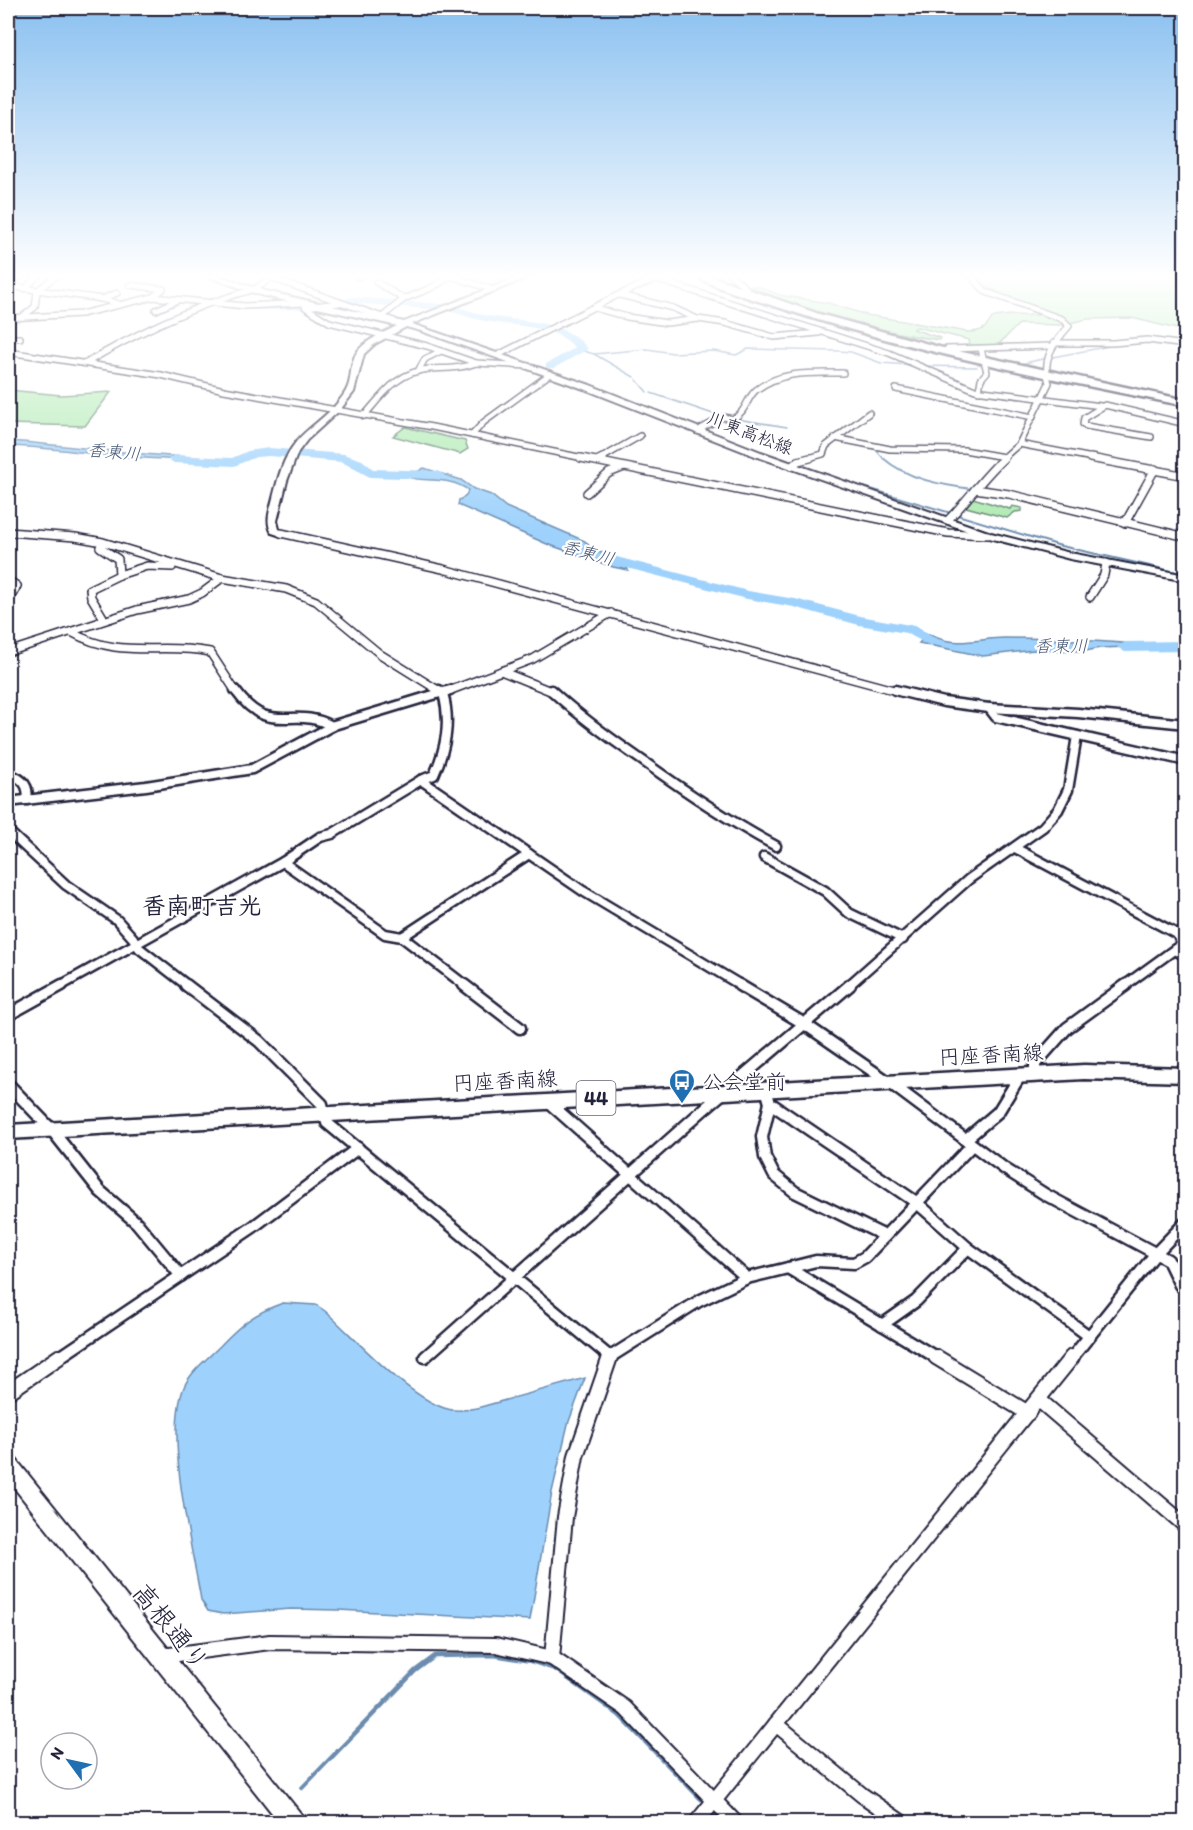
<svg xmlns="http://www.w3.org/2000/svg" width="1193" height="1830" font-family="Itim,'Klee One',sans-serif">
<rect width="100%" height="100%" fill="#fff"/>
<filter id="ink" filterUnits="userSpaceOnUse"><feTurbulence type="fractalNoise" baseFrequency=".0167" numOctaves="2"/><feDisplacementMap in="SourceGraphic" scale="12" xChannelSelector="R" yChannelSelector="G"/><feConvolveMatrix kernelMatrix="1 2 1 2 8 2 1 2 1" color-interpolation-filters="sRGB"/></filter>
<g filter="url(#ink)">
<g fill="#aeeab1" stroke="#688676" stroke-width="1.5">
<path d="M972,275H1185V331L1132,318L1088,319L1061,325L1019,324L998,345L970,347L969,340L917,327L913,329L940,338L939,340C875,331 808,315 750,286H757L780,295L828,303L867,315L968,332C981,332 986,329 992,318C1009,312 1024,318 1041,314L999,296L997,291L985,288L983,282L974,279Z"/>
<polygon points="8,390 61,395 111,392 85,426 8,424"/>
<polygon points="405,427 465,441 468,449 460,454 393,436"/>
<polygon points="973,498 1010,509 1012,506 1022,508 1022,511 1015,512 1007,518 966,507"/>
</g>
<g fill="#9ed2fc" stroke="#6c8caf" stroke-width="1.5">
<path d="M8,441C69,445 129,455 191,457L201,459L202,462C172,458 143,459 114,456C78,452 44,447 8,446Z"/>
<path d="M424,468L461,480L474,489L491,495L506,507L585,541L591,548L624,561L628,570L613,567L547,544L458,505L459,500L466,496L468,490C448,476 429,483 407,477Z"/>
<path d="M911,627C925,631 934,639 949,641C967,644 986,638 1004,638C1055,638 1106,641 1156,646L1100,648L1086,651L1034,650L983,656L919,643L922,640V636L910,630Z"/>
<path d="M283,1303L316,1305L325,1311C357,1340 405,1394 444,1408C455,1412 465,1410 477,1408L585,1378L568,1424L552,1492L530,1620L338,1610L291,1609L223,1614L208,1611L201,1600C192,1546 164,1437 184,1387C190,1372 208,1358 220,1346C240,1325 254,1313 283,1303Z"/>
</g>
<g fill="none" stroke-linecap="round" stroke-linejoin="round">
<g stroke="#6c8caf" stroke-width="1.5">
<polyline points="580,350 594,354 647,349 673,353 714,351 736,355 748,349 839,351 851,352 881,363 909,365"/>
<polyline points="594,354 634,377"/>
<polyline points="1053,357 1115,345"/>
<polyline points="1025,363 1047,358"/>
<polyline points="922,366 977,367"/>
<polyline points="636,379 647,392"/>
<polyline points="651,393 722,417"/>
<polyline points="737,419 787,427"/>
<polyline points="876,450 884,459"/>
</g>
<g stroke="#6c8caf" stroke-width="2">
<path d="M883,458C907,479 941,485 972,489L980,478"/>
<polyline points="864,487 1061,546 1181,573"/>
</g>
<g stroke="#6c8caf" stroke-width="4.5">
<polyline points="302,1788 415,1671 435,1656 494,1655 531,1661 555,1669 619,1715 701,1799"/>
<polyline points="715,1814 722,1822"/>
</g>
<g fill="#9ed2fc" fill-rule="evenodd">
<polygon points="351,297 442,304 447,307 442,310 352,303 343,306 338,303"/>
<polygon points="302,304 307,307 306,309 253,310 248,307 253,304"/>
<path d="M452,306C463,308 473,312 484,315C518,322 565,318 588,349L554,368H546V364L575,348C556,324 513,327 485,321C473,319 461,314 448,311L447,309Z"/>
<polygon points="269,448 344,454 362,460 373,469 438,471 445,475 438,479 370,477 342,462 269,456 256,457 234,466 174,463 168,459 174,455 232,458 248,451"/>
<polygon points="601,553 748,591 795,599 860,616 915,626 939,641 931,646 906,633 859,625 794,607 747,599 596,560 594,557"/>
<polygon points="1186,641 1186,651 1125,652 1117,647 1125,642"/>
</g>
<defs>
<g id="street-far4">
<polyline points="260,274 394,321"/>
<polyline points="639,274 889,353 975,390 1101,406"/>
<polyline points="730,274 747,289"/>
<path d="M969,274L986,292L1062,319L1069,326C1054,343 1041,359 1049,383L1019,444L1002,459"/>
<polyline points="451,276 494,290"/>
<polyline points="358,277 359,274"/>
<polyline points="376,282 404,299"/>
<polyline points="130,285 163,289 153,297"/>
<polyline points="8,286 102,299 119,304"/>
<polyline points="8,286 23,274"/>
<polyline points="26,288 39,274"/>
<polyline points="620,295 673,308 695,318"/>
<polyline points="102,299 117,293"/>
<polyline points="339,303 305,307 329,322 427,346 476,363 528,366"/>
<polyline points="595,308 627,317 667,323 698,319 725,323 774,337 819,333"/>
<polyline points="156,310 178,300"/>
<polyline points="22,317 35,307 37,291 58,274"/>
<polyline points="382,317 404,299 431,288 455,274"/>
<polyline points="8,318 81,314 153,297 245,306 303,303"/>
<polyline points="8,338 20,338"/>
<polyline points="1054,343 1113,343 1147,340 1186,345"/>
<polyline points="947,349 1051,346"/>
<polyline points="8,352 161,375 224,390 432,427 588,459"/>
<polyline points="498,355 618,295 668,274"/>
<path d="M86,363C130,337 179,313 228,297C242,292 260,290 269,278"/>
<polyline points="418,371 425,359 441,351"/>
<polyline points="896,389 1033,417"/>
<polyline points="979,391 981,379 987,372 981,349"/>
<path d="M364,416C383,394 398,371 430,369C446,368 461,369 476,363"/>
<path d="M697,431L723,417L733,419C747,411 746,399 756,390C782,370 813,373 843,373"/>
<polyline points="472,435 484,422 550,374"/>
<polyline points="1151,437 1086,426 1083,424 1084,418 1105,405 1186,424"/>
<polyline points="835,438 890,449 964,450 1004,457"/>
<polyline points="1019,444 1098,459"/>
<polyline points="600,459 640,436"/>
<polyline points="805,459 823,454 826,446 869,413"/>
</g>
<g id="street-far3">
<polyline points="581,458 948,533 988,535"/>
<polyline points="1090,458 1186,476"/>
<polyline points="597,461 603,458"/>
<polyline points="792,466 798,461 810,458"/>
<polyline points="975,489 1009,494 1186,537"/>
<polyline points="587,493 609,473 624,467"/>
<path d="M948,520C968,500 983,477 1004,458"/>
<polyline points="1125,523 1155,469"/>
<polyline points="8,532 75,537 103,542 222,578 286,589 316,601 380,654 441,692"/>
<polyline points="281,533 443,569 901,692"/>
<polyline points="119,575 147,566 172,567"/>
<polyline points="8,580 17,586 8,602"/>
<polyline points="1090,597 1104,575 1106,563"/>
<polyline points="99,622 103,617 91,597 90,589 119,575 118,559 100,547 102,544"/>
<path d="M71,632C121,660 158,642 210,652L236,692"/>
<polyline points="8,652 137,610 189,599 202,593 222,578"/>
<polyline points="501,671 553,692"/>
<polyline points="446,692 533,659 611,613"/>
</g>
<g id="street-far2">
<path d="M235,690C270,739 292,704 332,726"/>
<path d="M551,690C580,717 611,739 643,761C686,792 729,821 776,846"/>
<polyline points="895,690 944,702 989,708 996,717 1186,761"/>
<polyline points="989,708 1078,713 1186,724"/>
<path d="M8,774C22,778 30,785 27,800"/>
<polyline points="421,780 583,891 742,986"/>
<polyline points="8,802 146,786 252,769 334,725 450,690"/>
<polyline points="8,831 66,885 117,920 133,938 139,948 188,986"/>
<polyline points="1015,848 1177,934 1182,944 1124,986"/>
<polyline points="764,857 825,891 849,913 903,939"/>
<polyline points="283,862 385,934 402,937 529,854"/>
<polyline points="402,937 466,986"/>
<polyline points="1174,950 1186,956"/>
<path d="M60,986L283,862L320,837L332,834L421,780L434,775C446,748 451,722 443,693L439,690"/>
<polyline points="848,986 969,879 1043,827 1058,810 1068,790 1077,736"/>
</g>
<g id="street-far1">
<polyline points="186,985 259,1041 322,1104 327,1123 610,1357 609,1359"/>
<polyline points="464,985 520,1028"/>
<polyline points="739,985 803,1023 890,1083 1005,1169 1046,1195 1168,1260 1180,1285 1186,1290"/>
<polyline points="8,1015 62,985"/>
<polyline points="1035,1075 1035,1064 1067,1028 1126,985"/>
<polyline points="8,1084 51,1129 100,1191 137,1223 181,1276"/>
<polyline points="766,1089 770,1103 916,1202 968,1248 1089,1336"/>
<polyline points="547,1101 747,1278"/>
<polyline points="770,1103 762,1137 765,1157 774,1175 795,1192 885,1236"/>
<polyline points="965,1140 998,1112 1020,1076"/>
<polyline points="788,1268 816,1261 854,1263 865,1257 972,1145"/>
<polyline points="882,1325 916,1301 968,1248"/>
<polyline points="425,1357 703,1110 850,985"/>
<polyline points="610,1357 699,1301 747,1278 788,1268 939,1359"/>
<polyline points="57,1359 253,1227 358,1148"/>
<polyline points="1071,1359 1156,1253 1186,1222"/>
</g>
<g id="street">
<polyline points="936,1357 1028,1413"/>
<polyline points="8,1392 59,1357"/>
<polyline points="1039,1400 1186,1526"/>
<polyline points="162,1656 270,1642 496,1645 552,1658 625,1708 735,1822"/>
<polyline points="552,1658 565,1517 576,1456 610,1357"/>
<polyline points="776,1724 862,1795 901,1822"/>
<polyline points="697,1822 1072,1357"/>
</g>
<g id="secondary">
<path d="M201,274H213L265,291L404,322L526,274H537L412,324L590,385L761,452L991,533L1070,553L1186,575V581L1070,559L985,537L755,456L584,389L421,331L406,327L375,344L364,354L354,392L340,410L307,440L298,452L287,481L277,521L279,529L286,533L281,536L272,533C265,521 270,511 273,498C278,478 283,458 296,442C308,427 327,417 339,401C354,383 348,376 354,358C360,342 383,333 397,326L260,295Z"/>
<polygon points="8,1456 15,1458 301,1814 304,1822 279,1822 8,1480"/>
</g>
<polygon id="primary" points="1084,1065 1186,1068 1186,1082 1084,1079 8,1139 8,1125"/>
<path id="highway" d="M692,274H705L819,314L939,347L1186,400V406C1053,379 919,353 790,311C763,302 715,289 692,274Z"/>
</defs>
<use href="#street-far4" stroke="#22223b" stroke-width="8"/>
<use href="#street-far3" stroke="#22223b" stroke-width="10"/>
<use href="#street-far2" stroke="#22223b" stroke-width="13"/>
<use href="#street-far1" stroke="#22223b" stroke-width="15"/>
<use href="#street" stroke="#22223b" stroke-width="18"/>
<use href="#secondary" stroke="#22223b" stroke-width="4"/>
<use href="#primary" stroke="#22223b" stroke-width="5"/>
<use href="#highway" stroke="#22223b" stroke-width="5"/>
<use href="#street-far4" stroke="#fff" stroke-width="5"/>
<use href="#street-far3" stroke="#fff" stroke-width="7"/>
<use href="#street-far2" stroke="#fff" stroke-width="8"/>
<use href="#street-far1" stroke="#fff" stroke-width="10"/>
<use href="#street" stroke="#fff" stroke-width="14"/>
<use href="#secondary" fill="#fff" fill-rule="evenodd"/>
<use href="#primary" fill="#fff" fill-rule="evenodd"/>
<use href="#highway" fill="#fff" fill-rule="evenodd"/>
</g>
</g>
<linearGradient id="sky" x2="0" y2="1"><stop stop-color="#8ac0f0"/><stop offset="0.52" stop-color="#fff"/><stop offset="1" stop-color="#fff" stop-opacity="0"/></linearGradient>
<rect width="1193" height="531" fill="url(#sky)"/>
<defs>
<symbol id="bus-pin" viewBox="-11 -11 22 30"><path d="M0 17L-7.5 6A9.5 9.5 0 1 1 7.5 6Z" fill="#1f6fb2" stroke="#fff"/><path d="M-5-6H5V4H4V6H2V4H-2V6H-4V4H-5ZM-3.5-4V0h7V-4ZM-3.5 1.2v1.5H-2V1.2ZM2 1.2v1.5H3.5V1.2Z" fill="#fff"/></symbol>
</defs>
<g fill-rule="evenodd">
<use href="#bus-pin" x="667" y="1067" width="30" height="40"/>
</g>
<g text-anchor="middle" stroke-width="4.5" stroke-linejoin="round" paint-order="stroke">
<g font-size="18" fill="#22223b" stroke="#fff">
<text transform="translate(750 433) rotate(21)" y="6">川東高松線</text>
</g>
<g font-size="18" font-style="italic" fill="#475775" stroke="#fff">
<text transform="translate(114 452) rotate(5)" y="6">香東川</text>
<text transform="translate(588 553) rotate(15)" y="6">香東川</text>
<text x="1061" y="652">香東川</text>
</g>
<rect fill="#fff" stroke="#646476" stroke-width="1.5" x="576.5" y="1081" width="39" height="34" rx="4.5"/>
<g font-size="20" font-weight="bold" fill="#22223b">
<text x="596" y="1105">44</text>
</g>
<g font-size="21" fill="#22223b" stroke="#fff">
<text transform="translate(991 1055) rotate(-3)" y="7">円座香南線</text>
<text transform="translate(505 1081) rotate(-3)" y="7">円座香南線</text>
</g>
<g font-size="21" fill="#22223b" stroke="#fff" text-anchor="start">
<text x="702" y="1089">公会堂前</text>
</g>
<g font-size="24" font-weight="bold" fill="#22223b" stroke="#fff">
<text x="202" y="914">香南町吉光</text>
</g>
<g font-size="26" fill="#22223b" stroke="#fff">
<text transform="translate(171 1627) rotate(51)" y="9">高根通り</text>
</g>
</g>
<rect width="1193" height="1830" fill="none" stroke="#fff" stroke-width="30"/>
<rect x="15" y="15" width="1163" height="1800" fill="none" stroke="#22223b" stroke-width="2" filter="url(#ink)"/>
<g transform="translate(69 1761) rotate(303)"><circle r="28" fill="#ffffff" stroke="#a7a7b1" stroke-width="1.5"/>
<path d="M0-4.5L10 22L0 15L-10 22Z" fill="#1f6fb2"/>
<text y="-9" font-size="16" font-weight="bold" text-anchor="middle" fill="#22223b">N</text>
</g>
</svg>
